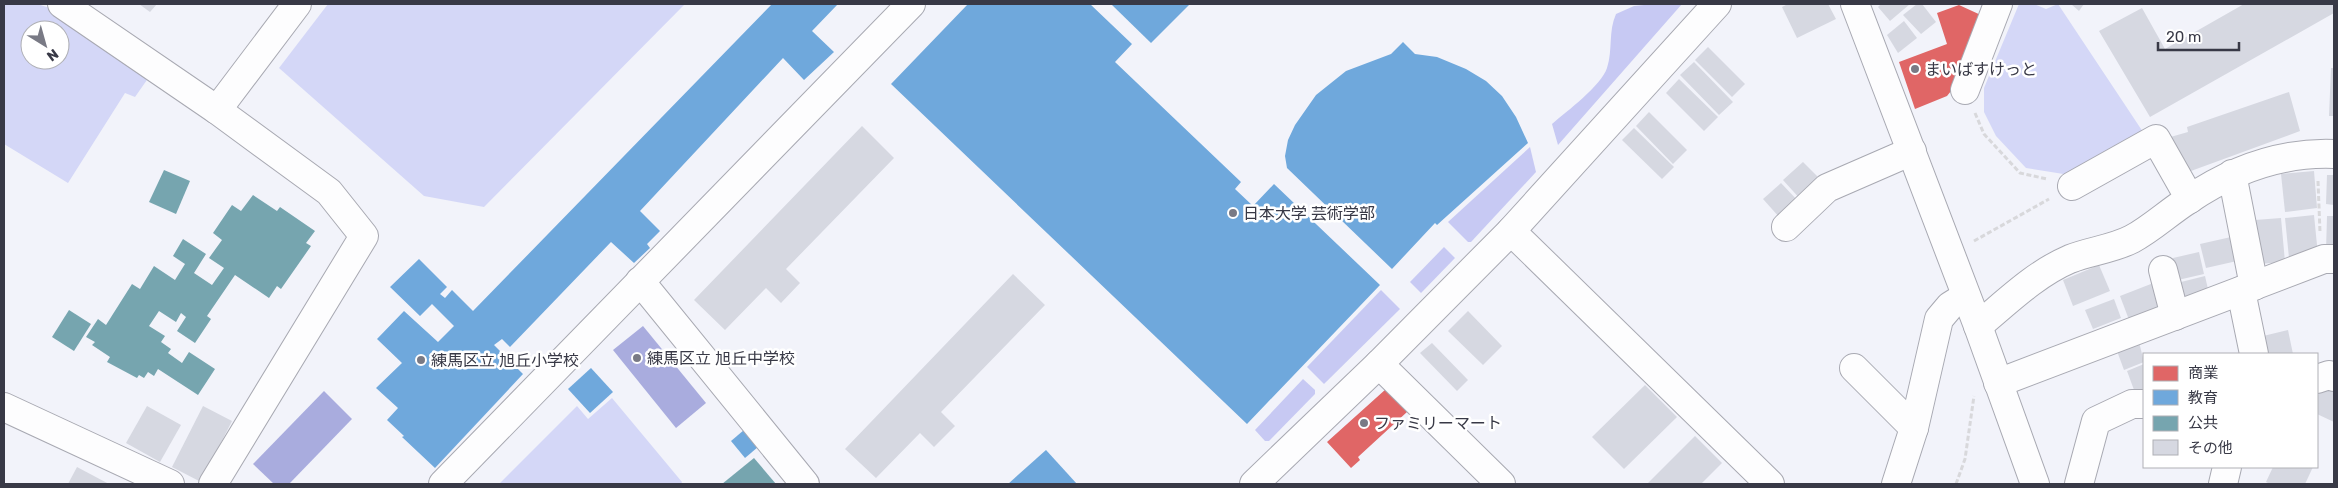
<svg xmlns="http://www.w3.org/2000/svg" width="2338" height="488" font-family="Rubik,'Noto Sans JP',sans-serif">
<rect width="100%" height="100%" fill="#f2f3fa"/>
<g fill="#d4d7f7" fill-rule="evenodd">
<path d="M4,4H37L50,8L149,77L135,97L125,93L68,183L4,144ZM30,30H60V60H30Z"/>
<polygon points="328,4 682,4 684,5 484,207 424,196 279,68"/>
<polygon points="2019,4 2034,4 2046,9 2058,4 2147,138 2076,176 2026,168 1996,136 1984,112 1984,88"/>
<polygon points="612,398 682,482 681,484 499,484 577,406 588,419"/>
</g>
<g fill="#c7c9f3">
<path d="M1654,4H1682L1558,145L1552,124C1567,111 1601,86 1607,68C1613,49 1608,32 1616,14L1634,6Z"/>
<polygon points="1530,147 1536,172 1471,242 1468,242 1448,222"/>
<polygon points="1444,247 1455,258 1421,293 1410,282"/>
<polygon points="1381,290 1400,309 1324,384 1307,367"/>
<polygon points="1303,379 1315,390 1315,394 1269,441 1265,441 1255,430"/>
</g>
<g fill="#a9acde">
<polygon points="643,326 706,403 676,428 613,350"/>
<polygon points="324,391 352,419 289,484 274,484 253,464"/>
</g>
<g fill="#e06666">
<polygon points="1959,5 1983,16 1964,75 1947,96 1915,109 1899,62 1947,44 1937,13"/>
<polygon points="1386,389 1407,412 1358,457 1360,460 1351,468 1327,442"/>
</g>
<g fill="#6fa8dc">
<polygon points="772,4 838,4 812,31 834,52 804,80 783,58 640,211 660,231 647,244 650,248 634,263 611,242 510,347 502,339 494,345 523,374 435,468 402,437 404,436 387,420 398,408 376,388 402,363 377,339 404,311 438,342 454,326 432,304 420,316 390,287 419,259 447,287 440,294 445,298 452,290 473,311"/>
<polygon points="968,4 1090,4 1132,44 1115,62 1241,182 1235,189 1253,206 1274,184 1380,285 1247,424 891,84"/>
<polygon points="1111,4 1190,4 1151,43"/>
<polygon points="1403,42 1415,54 1437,57 1466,69 1486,81 1502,96 1516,117 1528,143 1437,225 1435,223 1392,269 1287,168 1285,156 1288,140 1295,125 1316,95 1346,71 1391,54"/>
<polygon points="591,368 613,392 590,413 568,389"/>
<polygon points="744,430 758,447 745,458 731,441"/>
<polygon points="1046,450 1077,484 1008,484"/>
</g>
<g fill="#76a5af">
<polygon points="164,170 190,181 176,214 149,202"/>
<polygon points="253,195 277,211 280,207 315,231 306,243 311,246 281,289 277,286 269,298 235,275 207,316 211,319 195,343 177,331 186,317 181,313 176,322 159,311 149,326 165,336 161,342 171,349 168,353 182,363 189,352 215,369 198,395 158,369 154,376 148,372 144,378 139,375 137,378 107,362 110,357 92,345 95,342 86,337 98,319 106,325 132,284 140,289 154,266 175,280 185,264 173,256 183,239 206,254 194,273 212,285 224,268 209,258 222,240 213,233 232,205 241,211"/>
<polygon points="69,310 91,324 74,351 52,337"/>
<polygon points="754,458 776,484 722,484"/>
</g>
<g fill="#d6d8e1">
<polygon points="139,4 157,4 150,12"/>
<polygon points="1788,4 1828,4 1836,19 1797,38 1782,7"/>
<polygon points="1881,4 1910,4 1890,21 1878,7"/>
<polygon points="1917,4 1922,4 1936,22 1921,34 1903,15"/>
<polygon points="2071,4 2084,4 2079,11"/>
<polygon points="2244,4 2334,4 2334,13 2150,117 2099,31 2142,8 2165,49"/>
<polygon points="1904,21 1917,38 1898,53 1887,35"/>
<polygon points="1708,47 1745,84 1732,97 1695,60"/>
<polygon points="1694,62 1733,102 1719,115 1680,75"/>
<polygon points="2331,68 2334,68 2334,116 2329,116"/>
<polygon points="1679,79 1718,117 1704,131 1666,93"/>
<polygon points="2289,92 2300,131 2180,175 2167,138 2188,132 2187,127"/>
<polygon points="1649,112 1687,150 1673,164 1636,126"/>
<polygon points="862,126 894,158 786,269 800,283 781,303 766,288 725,330 694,300"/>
<polygon points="1634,128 1674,167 1662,179 1622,140"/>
<polygon points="1803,162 1823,182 1802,201 1783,180"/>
<polygon points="2314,171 2317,208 2285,212 2281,174"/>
<polygon points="2327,175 2334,175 2334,205 2326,204"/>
<polygon points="1781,183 1799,202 1781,219 1763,199"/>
<polygon points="2314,215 2318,255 2289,258 2285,218"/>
<polygon points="2327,216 2334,216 2334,251 2326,251"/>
<polygon points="2281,218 2285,262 2259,264 2255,220"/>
<polygon points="2231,237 2237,261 2206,268 2200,244"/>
<polygon points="2199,252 2204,274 2178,280 2173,258"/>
<polygon points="2099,265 2110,291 2073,306 2063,280"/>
<polygon points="1013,274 1045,305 941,412 955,426 934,447 920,433 876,478 845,449"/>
<polygon points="2205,276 2210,298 2183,306 2177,283"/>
<polygon points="2156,282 2167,311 2131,325 2120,296"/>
<polygon points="2114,299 2121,318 2093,329 2085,310"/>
<polygon points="1468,311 1502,346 1483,365 1448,331"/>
<polygon points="2288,330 2293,354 2263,354 2259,337"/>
<polygon points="2139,342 2144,362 2124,370 2117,351"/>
<polygon points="1432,343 1468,380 1457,391 1420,353"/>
<polygon points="2144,364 2144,396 2137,398 2127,371"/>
<polygon points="2324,383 2334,388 2334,422 2317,414 2317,397"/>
<polygon points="1645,385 1677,417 1624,469 1592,437"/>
<polygon points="147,406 181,425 160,462 126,443"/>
<polygon points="203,406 232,421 201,482 172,467"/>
<polygon points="1695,436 1722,463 1701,484 1647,484"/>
<polygon points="77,467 109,484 68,484"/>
<polygon points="2273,467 2313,467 2305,484 2270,484 2266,482"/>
</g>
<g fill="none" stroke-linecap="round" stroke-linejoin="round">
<defs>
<g id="minor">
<polyline points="62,4 217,110 329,192 364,236 213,484"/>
<polyline points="1855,4 1978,326 2035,484"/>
<polyline points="1965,90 1998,4"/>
<polyline points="217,110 297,4"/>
<polyline points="2232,174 2254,286"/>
<polyline points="2072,186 2156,139 2190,199"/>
<polyline points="1786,227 1827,188 1912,151"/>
<polyline points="1511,231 1770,484"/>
<polyline points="2163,270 2175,316"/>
<polyline points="640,281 805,484"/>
<polyline points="2241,291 2254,354"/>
<path d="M1978,326C2007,302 2035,274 2070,259C2090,251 2113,249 2132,239C2151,229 2169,212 2188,200C2232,170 2281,152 2334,154"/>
<polyline points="1379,364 1501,484"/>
<polyline points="1854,368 1914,428"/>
<polyline points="2317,379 2329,375 2334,377"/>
<polyline points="1998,383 2324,259 2334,259"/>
<polyline points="4,407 170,484"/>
<polyline points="443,484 911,4"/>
<polyline points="1254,484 1379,364 1511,231 1717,4"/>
<polyline points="1896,484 1914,428 1939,319 1950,306 1966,296"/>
<polyline points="2079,484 2096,421 2132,404 2144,404"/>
<polyline points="2223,484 2227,467"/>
</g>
</defs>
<use href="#minor" stroke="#a8a9b2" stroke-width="30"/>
<g stroke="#d8d8db" stroke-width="3" stroke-dasharray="5 2.5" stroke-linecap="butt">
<polyline points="1975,113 1984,134 2020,173 2047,179"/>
<polyline points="2318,181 2320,232"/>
<polyline points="1974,241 2049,199"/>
<polyline points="1956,484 1965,459 1974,396"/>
</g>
<use href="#minor" stroke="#fdfdfe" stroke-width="28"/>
</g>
<g fill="#797a85" stroke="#fff" stroke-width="2">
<circle cx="1915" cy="69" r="5"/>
<circle cx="1233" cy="213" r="5"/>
<circle cx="637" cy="358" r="5"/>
<circle cx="421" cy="360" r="5"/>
<circle cx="1364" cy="423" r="5"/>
</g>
<g text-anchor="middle" stroke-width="5" stroke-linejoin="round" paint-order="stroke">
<g font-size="16" fill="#383946" stroke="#fff" text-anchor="start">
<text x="1925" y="75">まいばすけっと</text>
<text x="1243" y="219">日本大学 芸術学部</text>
<text x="647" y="364">練馬区立 旭丘中学校</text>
<text x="431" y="366">練馬区立 旭丘小学校</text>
<text x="1374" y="429">ファミリーマート</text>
</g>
</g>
<rect width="2338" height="488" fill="none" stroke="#383946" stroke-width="10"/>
<rect x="2143" y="353" width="175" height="115" fill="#ffffff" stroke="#afb0b5"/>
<rect x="2153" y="366" width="25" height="15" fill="#e06666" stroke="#afb0b5"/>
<text x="2188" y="378" font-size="15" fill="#383946">商業</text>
<rect x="2153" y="390" width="25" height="15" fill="#6fa8dc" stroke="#afb0b5"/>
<text x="2188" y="403" font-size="15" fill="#383946">教育</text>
<rect x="2153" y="416" width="25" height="15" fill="#76a5af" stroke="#afb0b5"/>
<text x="2188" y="428" font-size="15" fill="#383946">公共</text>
<rect x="2153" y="440" width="25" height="15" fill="#d6d8e1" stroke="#afb0b5"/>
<text x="2188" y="453" font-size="15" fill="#383946">その他</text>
<g transform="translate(45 45) rotate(143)"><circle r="24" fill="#ffffff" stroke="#afb0b5"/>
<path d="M0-4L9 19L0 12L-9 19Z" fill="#797a85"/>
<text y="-8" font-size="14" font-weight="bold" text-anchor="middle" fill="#383946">N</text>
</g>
<path d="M2158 42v8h81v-8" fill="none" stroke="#383946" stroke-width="2.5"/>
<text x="2166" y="42" font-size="15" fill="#383946" stroke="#ffffff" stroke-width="4" paint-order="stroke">20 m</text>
</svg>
